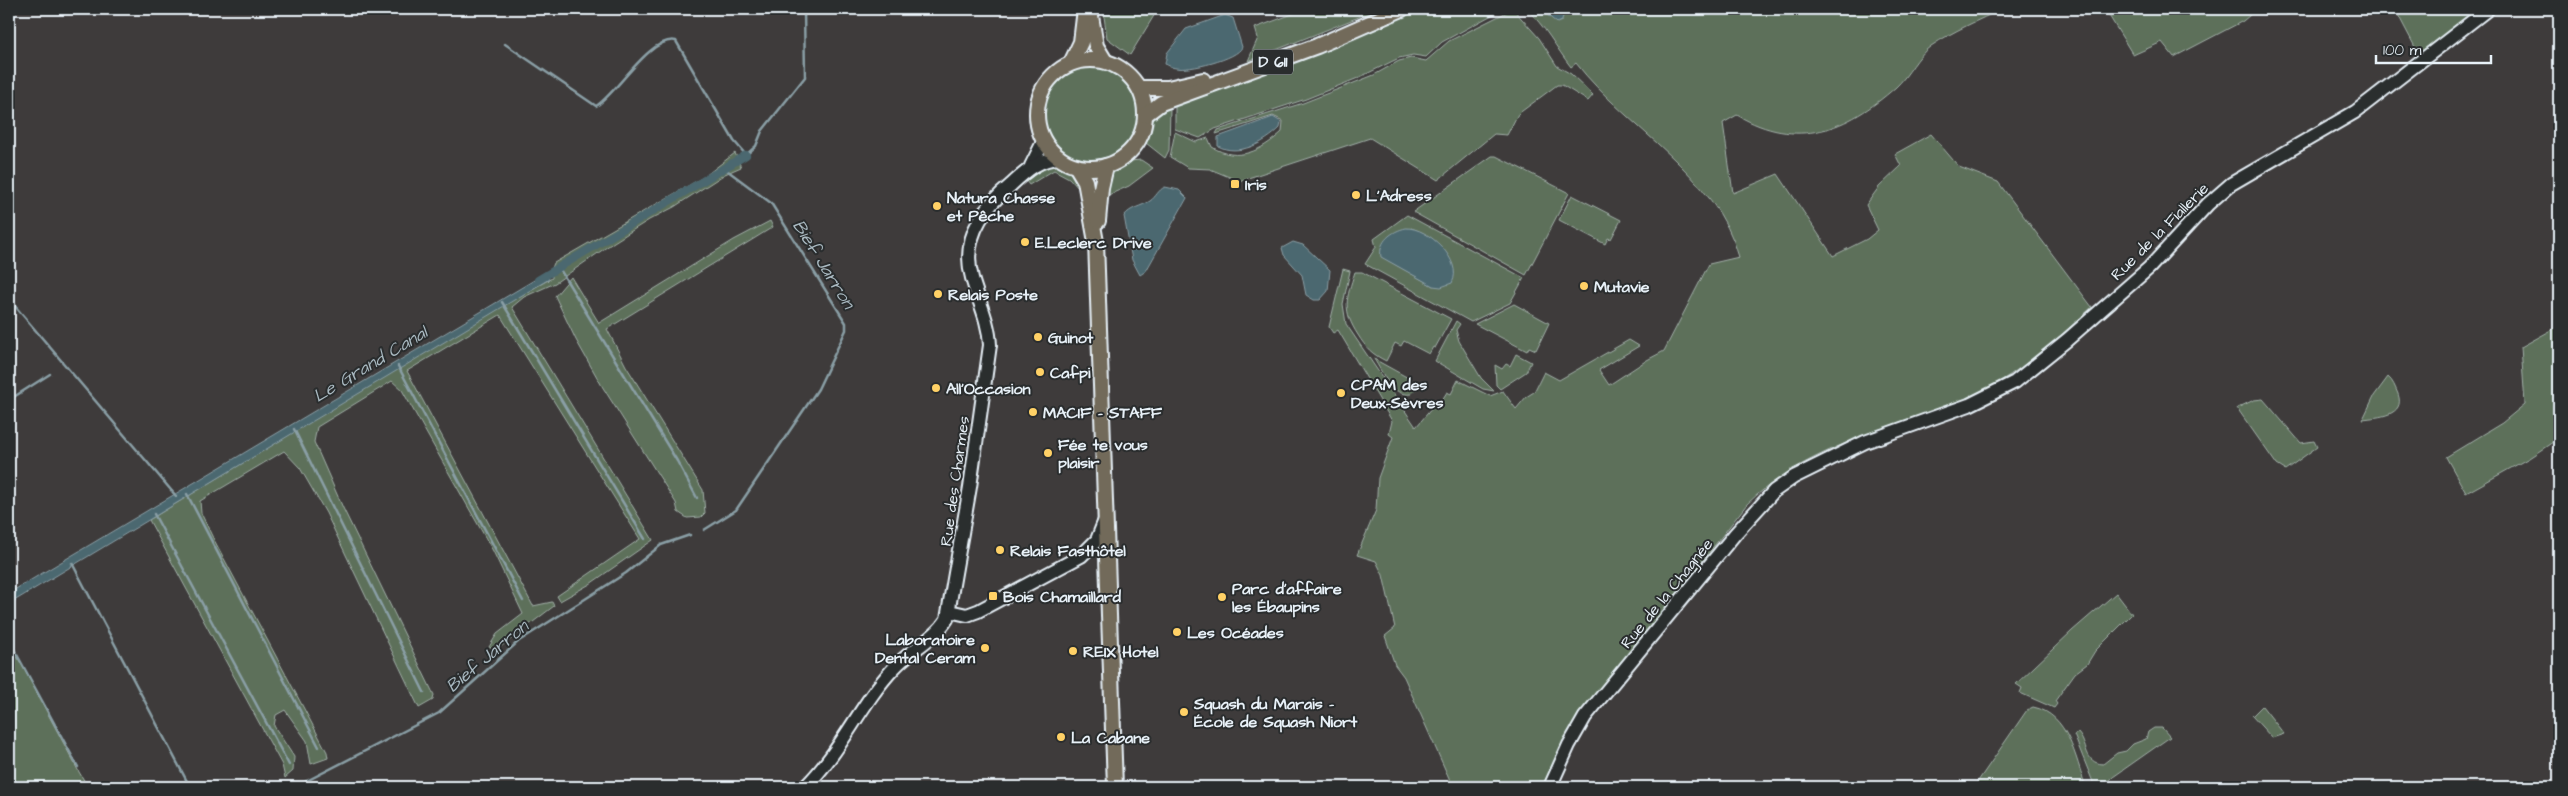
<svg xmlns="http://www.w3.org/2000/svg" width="2568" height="796" font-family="'Architects Daughter',sans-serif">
<rect width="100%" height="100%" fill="#3e3b3b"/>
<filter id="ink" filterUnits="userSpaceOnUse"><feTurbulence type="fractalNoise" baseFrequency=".02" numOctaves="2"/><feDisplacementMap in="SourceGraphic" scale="10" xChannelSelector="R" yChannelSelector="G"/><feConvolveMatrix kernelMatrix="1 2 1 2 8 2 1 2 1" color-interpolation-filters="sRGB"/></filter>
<g filter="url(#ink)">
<g fill="#5d705a" stroke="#a2b0a9" fill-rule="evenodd">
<polygon points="1103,9 1141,9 1151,11 1158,9 1130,55 1107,38"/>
<polygon points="1306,9 1379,9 1248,61 1258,38 1255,28"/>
<polygon points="1414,9 1503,9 1442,42 1426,57 1413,55 1399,58 1358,78 1306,99 1215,129 1200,138 1175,129 1175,106"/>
<path d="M1513,9L1539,38L1557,66L1571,74L1593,95L1588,101L1562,85H1557L1518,114L1507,135L1494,134L1438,180L1370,138L1239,181L1210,169L1188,168L1170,157L1175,132L1196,142L1208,138L1212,147C1238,163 1261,151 1282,132L1283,121L1273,116L1216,134L1218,130L1303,103L1374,75L1399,61L1411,58L1426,61L1449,41Z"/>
<path d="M1526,9H2002C1979,20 1953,31 1931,46C1917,56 1909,75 1896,87C1846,131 1797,150 1737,115L1723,123L1733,193L1778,174L1833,256L1867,239L1878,230L1866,205L1879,187L1901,166L1895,154L1931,134L1959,167L1998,182L2092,307C2050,346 2008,383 1954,405C1941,411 1927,414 1914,418C1854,439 1794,459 1747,504L1635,647L1588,702L1571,728L1543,787H1453L1404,677L1395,665L1385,636L1395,628L1383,575L1376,561L1357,555L1376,510L1378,478L1393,437L1389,434L1392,421L1338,330L1333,333L1329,327L1343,269L1350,271L1343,304L1346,324L1416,427L1433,407L1437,408L1447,392L1451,394L1458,380L1490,396L1503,391L1516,409L1526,397L1534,392L1544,372L1559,380L1629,340L1639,346L1599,370L1609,385L1647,360L1664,351L1709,264L1739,257C1716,173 1627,129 1576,63L1571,67C1556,48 1545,25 1526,9Z"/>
<polygon points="2105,9 2257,9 2243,21 2174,57 2162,42 2133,55"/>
<polygon points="2395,9 2470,9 2473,15 2425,66"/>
<circle cx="1091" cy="114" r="49"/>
<path d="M1170,107L1169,150L1165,158L1146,143C1149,123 1151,116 1170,107Z"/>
<polygon points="735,153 741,167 725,174 674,207 649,220 614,242 555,283 524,297 512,307 653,540 590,584 560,601 557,596 640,539 500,315 407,371 533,606 552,602 554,606 499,648 493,649 489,647 497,634 523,614 493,551 402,390 392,381 317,427 314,442 343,508 434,695 433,700 419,708 326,513 300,468 284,451 200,501 201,513 212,536 327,752 328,758 311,764 307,741 285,710 276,715 274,726 294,757 293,771 285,778 282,765 149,520 498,308 552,278 552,268 554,263 705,176"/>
<polygon points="1492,156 1496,156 1569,193 1526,275 1413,212"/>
<polygon points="1141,160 1153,168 1129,186 1106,196 1113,172 1130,161"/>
<polygon points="1053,164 1076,175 1081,191 1069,178 1054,170 1029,185 1026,181 1038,172"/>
<polygon points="1572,195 1621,220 1611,239 1608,238 1605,244 1559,220"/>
<path d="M1407,215L1524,278L1510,303L1471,322L1365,264L1376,247L1374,239ZM1411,228C1433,235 1450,251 1454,274L1433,286L1382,257Z"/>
<polygon points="770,221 773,227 607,329 626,366 703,490 705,513 701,517 687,518 678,512 676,503 602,386 576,340 555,296 571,277 599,323 734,240"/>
<path d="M1355,272H1362L1451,319L1435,348L1433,347L1429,354L1404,341L1401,346L1395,343L1386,361C1372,354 1366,348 1358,335C1342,310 1346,299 1355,272Z"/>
<polygon points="1514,304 1549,323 1536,350 1529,347 1527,351 1475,324"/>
<polygon points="1456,321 1460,324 1456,330 1459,341 1481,378 1494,391 1483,389 1435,361"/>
<polygon points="2559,326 2559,438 2529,458 2466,493 2446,457 2502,423 2525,404 2521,347"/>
<polygon points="1516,354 1531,362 1526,372 1500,389 1496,385 1495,365 1502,369 1506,364 1510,366"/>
<path d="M1374,359L1421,385L1411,394C1392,397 1383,373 1374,359Z"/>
<path d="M2388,377C2393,381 2395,387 2398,394C2406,416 2378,417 2363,419L2374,396Z"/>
<polygon points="2263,399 2301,443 2314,441 2317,447 2285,470 2277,465 2237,408 2254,400"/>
<polygon points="2116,593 2132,614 2095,651 2087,664 2075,673 2055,701 2057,704 2054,708 2020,693 2022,688 2016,684 2072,631"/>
<polygon points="9,641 79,772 88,787 9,787"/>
<polygon points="2262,706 2284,734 2272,738 2252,716"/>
<path d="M2033,707C2069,714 2075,758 2086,787H1974L2027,710Z"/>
<path d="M2154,728H2162L2170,737L2113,777L2103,787H2095L2074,735L2078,733C2088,744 2084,763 2103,764L2117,753L2126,751L2133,744L2146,739L2148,732Z"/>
</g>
<g fill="#4c6870" stroke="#8a9fa6">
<polygon points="1540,9 1558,9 1563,16 1562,21 1557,23"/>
<path d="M1225,15L1233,18L1242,47C1238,59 1188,71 1176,68C1172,68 1168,65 1165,64L1167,53L1186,29Z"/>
<path d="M1273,117L1281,122L1280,128C1265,143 1238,157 1218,146V137Z"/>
<path d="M1165,187L1179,190L1187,198L1146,271L1140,275L1132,260L1124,216C1131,207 1141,207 1150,201C1156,197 1158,190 1165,187Z"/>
<path d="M1406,228C1428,227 1464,261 1452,283L1441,287L1433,286L1381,257C1378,241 1392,231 1406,228Z"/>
<polygon points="1293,242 1303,245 1330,270 1328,291 1320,300 1314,300 1306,295 1302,275 1284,255 1282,248"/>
<polygon points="546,273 549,279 9,604 9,593"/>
</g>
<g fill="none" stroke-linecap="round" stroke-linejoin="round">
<g stroke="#8a9fa6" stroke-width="2.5">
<path d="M505,44L596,106C615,96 650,35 676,41L734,141L746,155L756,146L762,131L805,77L804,9"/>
<polyline points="559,268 677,461 697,498"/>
<polyline points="9,299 176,496"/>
<polyline points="502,302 645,539"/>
<polyline points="398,366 523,601"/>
<polyline points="9,400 50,374"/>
<polyline points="294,429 424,692"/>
<polyline points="187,494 319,747"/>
<polyline points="154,514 289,765"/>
<polyline points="704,530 736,510 818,389 846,330 846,323 771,203 724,168"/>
<polyline points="72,563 190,787"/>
<polyline points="9,581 15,593"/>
<polyline points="9,640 78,767"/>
<polyline points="295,787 439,713 519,641 626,573 661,545 690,535"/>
</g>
<polyline stroke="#4c6870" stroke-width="8" points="538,280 746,155"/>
<defs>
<g id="secondary">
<polyline points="1031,166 1044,140"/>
<polyline points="949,611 967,615 978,611 1081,556 1097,540 1105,520"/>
<path d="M805,787C841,752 860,704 894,668C910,650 935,639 947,619L970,487L990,345C989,321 978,300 972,278C961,239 983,208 1011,185C1025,172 1040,158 1060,158"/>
<polyline points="1550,787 1569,745 1585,717 1735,534 1774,491 1794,477 1865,442 1969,405 2015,382 2067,340 2149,268 2208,204 2231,184 2355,112 2488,9"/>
</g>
<g id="primary">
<polyline points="1090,10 1096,46 1105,61"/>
<circle cx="1091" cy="114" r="54"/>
<polyline points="1071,63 1081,42 1085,9"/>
<polyline points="1139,88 1168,88 1203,80"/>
<polyline points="1145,115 1161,103 1317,46 1402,9"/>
<polyline points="1076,166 1085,181 1096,242 1115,787"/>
<polyline points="1098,221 1101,188 1106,166"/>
</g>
</defs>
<use href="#secondary" stroke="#e8f1f8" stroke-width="16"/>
<use href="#primary" stroke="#e8f1f8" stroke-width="18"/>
<use href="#secondary" stroke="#2a2d2e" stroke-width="12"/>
<use href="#primary" stroke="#726b5a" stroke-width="14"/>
</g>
</g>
<g fill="#ffd166" stroke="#2a2d2e" stroke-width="2">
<rect x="1230" y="179" width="10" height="10" rx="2.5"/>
<circle cx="1356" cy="195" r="5"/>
<circle cx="937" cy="206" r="5"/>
<circle cx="1025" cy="242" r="5"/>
<circle cx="1584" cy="286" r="5"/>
<circle cx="938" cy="294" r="5"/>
<circle cx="1038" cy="337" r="5"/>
<circle cx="1040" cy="372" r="5"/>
<circle cx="936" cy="388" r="5"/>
<circle cx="1341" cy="393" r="5"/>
<circle cx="1033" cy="412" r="5"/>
<circle cx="1048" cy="453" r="5"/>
<circle cx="1000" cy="550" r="5"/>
<rect x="988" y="591" width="10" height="10" rx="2.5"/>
<circle cx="1222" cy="597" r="5"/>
<circle cx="1177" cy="632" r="5"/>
<circle cx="985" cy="648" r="5"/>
<circle cx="1073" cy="651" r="5"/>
<circle cx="1184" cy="712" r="5"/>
<circle cx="1061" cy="737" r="5"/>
</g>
<g text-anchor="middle" stroke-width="4" stroke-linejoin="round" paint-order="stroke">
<rect fill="#2a2d2e" stroke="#afb6bb" stroke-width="1" x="1253" y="49.5" width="40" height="25" rx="4"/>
<g font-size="15" font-weight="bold" fill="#e8f1f8">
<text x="1273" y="67">D 611</text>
</g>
<g font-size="16" font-weight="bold" fill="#e8f1f8" stroke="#2a2d2e" text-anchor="start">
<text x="1245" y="190">Iris</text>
<text x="1366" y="201">L'Adress</text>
<text x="947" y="203">Natura Chasse<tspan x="947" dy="18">et Pêche</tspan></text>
<text x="1035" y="248">E.Leclerc Drive</text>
<text x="1594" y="292">Mutavie</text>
<text x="948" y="300">Relais Poste</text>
<text x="1048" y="343">Guinot</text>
<text x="1050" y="378">Cafpi</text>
<text x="1351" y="390">CPAM des<tspan x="1351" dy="18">Deux-Sèvres</tspan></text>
<text x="946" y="394">All'Occasion</text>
<text x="1043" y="418">MACIF - STAFF</text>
<text x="1058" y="450">Fée te vous<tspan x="1058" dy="18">plaisir</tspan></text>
<text x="1010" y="556">Relais Fasthôtel</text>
<text x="1232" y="594">Parc d'affaire<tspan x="1232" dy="18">les Ébaupins</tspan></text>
<text x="1003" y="602">Bois Chamaillard</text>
<text x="1187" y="638">Les Océades</text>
<text x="975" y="645" text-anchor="end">Laboratoire<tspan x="975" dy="18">Dental Ceram</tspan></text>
<text x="1083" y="657">REIX Hotel</text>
<text x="1194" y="709">Squash du Marais -<tspan x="1194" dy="18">École de Squash Niort</tspan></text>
<text x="1071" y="743">La Cabane</text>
</g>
<g font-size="16" fill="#e8f1f8" stroke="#2a2d2e">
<text transform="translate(2159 231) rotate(-45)" y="6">Rue de la Fiallerie</text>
<text transform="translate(954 481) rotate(-82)" y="6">Rue des Charmes</text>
<text transform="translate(1666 593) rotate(-51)" y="6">Rue de la Chagnée</text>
</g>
<g font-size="18" font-style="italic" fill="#aabac2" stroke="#2a2d2e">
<text transform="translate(824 264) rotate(58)" y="6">Bief Jarron</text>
<text transform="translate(370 364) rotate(-31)" y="6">Le Grand Canal</text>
<text transform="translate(487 656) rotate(-40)" y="6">Bief Jarron</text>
</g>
</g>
<rect width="2568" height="796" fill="none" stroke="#2a2d2e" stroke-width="30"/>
<rect x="15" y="15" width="2538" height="766" fill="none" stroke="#e8f1f8" stroke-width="2" filter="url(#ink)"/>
<path d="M2376 55v8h115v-8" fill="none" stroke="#e8f1f8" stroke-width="2.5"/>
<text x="2383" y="55" font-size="15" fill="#e8f1f8" stroke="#2a2d2e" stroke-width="4" paint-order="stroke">100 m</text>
</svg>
